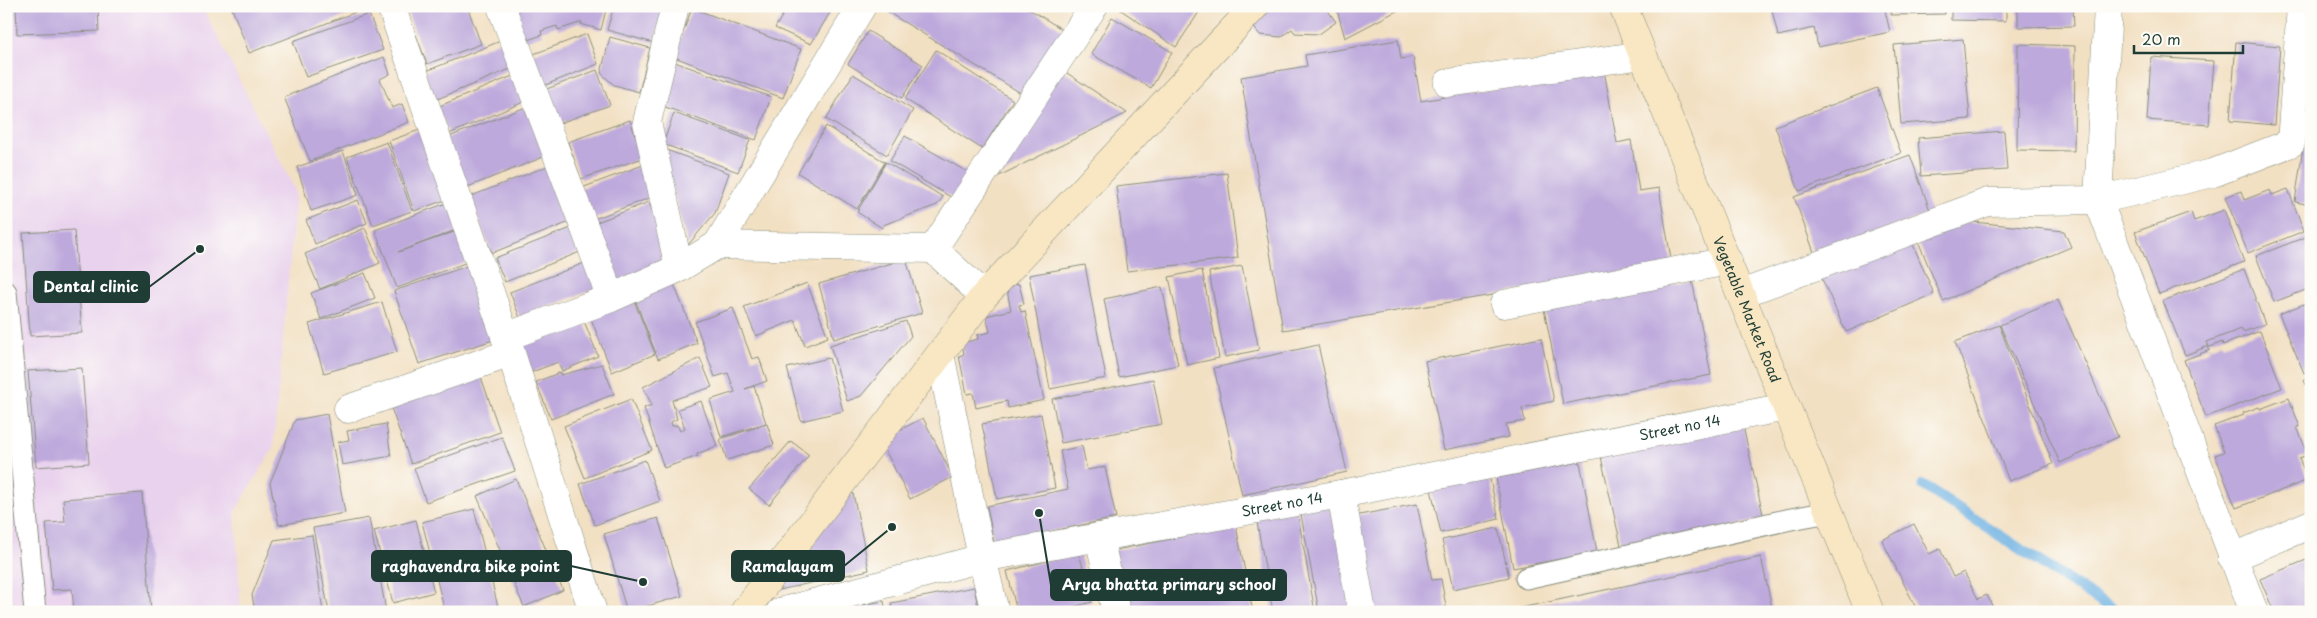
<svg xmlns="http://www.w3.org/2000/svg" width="2317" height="618" font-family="'Playpen Sans',sans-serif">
<rect width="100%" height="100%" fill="#fdfcf7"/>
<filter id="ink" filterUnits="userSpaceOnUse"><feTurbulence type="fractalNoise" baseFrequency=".02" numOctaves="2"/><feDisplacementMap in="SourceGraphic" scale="10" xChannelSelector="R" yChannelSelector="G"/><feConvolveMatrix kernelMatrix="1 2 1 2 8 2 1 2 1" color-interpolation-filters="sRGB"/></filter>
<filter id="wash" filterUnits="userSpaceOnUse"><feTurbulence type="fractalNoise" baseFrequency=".0096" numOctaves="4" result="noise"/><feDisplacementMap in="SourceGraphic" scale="20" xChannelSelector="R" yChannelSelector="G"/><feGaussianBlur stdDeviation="1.12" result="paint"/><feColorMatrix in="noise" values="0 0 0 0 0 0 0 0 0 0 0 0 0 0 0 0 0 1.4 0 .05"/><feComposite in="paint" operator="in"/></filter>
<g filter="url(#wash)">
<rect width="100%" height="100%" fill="#f2e0c3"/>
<polygon fill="#e9d2ed" points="6,6 202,6 296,192 273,449 235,512 241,612 6,612"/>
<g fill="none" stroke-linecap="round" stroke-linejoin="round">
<polyline stroke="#6db1e2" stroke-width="11" points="1923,485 2116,612"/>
</g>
<g id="blocks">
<g fill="#bda9dc">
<polygon points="16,6 98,6 99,31 17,34"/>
<polygon points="231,6 366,6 366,8 249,53"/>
<polygon points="405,6 467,6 481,44 427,64"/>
<polygon points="506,6 584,6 585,9 586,6 607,6 601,30 581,24 582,22 558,30 557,26 541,31 542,35 519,43"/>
<polygon points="614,6 665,6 654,43 607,30"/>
<polygon points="788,6 834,6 811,44 775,28"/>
<polygon points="893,6 1024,6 1068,33 1029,98 889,13"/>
<polygon points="1115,6 1203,6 1176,47"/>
<polygon points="1267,6 1325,6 1336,22 1319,34 1295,33 1292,29 1281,37 1260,35 1248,20"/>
<polygon points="1336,6 1406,6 1345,38"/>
<polygon points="1792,6 1884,6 1890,32 1818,47 1814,28 1778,36 1772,10"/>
<polygon points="1891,6 1945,6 1945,14 1891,15"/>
<polygon points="1951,6 2006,6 2006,21 1951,20"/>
<polygon points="2018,6 2073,6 2074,26 2018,27"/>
<polygon points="692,8 801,49 783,98 674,57"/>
<polygon points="369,14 383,50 306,77 293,41"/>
<polygon points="1112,17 1172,52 1151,88 1091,54"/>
<polygon points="868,31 923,65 902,98 848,64"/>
<polygon points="587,34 598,64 543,86 531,55"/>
<polygon points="610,37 650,48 639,92 614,85 601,73"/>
<polygon points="1963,39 1970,119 1901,124 1894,45"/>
<polygon points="503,40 515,67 435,100 424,72"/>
<polygon points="1398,40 1401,59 1413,57 1421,101 1604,70 1617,143 1631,140 1639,191 1659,188 1672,265 1283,330 1241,77 1307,66 1305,55"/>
<polygon points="2236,42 2280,46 2274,125 2230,121"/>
<polygon points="2018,44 2075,46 2074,151 2017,150"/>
<polygon points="936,50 1013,100 982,149 905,99"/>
<polygon points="384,57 390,74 380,79 392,108 402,104 409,122 310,161 284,97"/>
<polygon points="2151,57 2214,61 2209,125 2147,120"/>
<polygon points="672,61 771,97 756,140 657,104"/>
<polygon points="1061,69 1127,113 999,176 993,171"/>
<polygon points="597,70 610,105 557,124 544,90"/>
<polygon points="853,74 913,110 887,155 826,119"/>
<polygon points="515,75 526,101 449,134 437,107"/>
<polygon points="1877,88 1901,153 1799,191 1775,126"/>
<polygon points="2298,93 2311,93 2311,139 2297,139"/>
<polygon points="526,107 546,156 465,188 446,138"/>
<polygon points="674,113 750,140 738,172 663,144"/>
<polygon points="630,120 643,158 581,179 568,142"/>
<polygon points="826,126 885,162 857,209 798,173"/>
<polygon points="425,128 451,198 414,211 389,141"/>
<polygon points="2004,131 2007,170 1921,176 1918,138"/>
<polygon points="905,136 969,173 954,199 890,161"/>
<polygon points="387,142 412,211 373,225 347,157"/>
<polygon points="2303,147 2311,148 2311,205 2295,202"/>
<polygon points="661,148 729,173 715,213 688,245"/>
<polygon points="343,151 358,195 311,211 297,167"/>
<polygon points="1910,155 1931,213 1815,255 1794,197"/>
<polygon points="886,162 943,197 937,205 883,225 882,228 857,212"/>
<polygon points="550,165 572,221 492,253 469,197"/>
<polygon points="643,165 655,196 591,220 579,189"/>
<polygon points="1227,173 1238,258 1127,271 1116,186"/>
<polygon points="2288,189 2304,231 2248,253 2225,197 2241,191 2244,200 2270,190 2272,195"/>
<polygon points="358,200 367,223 315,244 306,220"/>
<polygon points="449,202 459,229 398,252 462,229 473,260 397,288 375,230"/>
<polygon points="649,202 672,264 615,286 592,224"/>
<polygon points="2224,210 2244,262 2159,294 2135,232 2191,212 2194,221"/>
<polygon points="1963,221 2064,231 2071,247 1943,301 1918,241"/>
<polygon points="365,228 380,263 320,289 305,254"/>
<polygon points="571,228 580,252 505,282 495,258"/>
<polygon points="74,230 82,333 30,336 23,233"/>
<polygon points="2311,235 2311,288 2274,302 2256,256"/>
<polygon points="1911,240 1934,294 1846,332 1822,279"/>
<polygon points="906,259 922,313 834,339 819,284"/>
<polygon points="587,262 597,288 520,318 510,292"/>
<polygon points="470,265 496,339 419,364 394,291"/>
<polygon points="1085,265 1106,378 1050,389 1029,275"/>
<polygon points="1242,266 1259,350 1225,357 1209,272"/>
<polygon points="2244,269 2265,324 2243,332 2241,329 2207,342 2209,346 2185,355 2163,301"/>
<polygon points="1202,270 1219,358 1187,365 1169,277"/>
<polygon points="365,273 375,298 321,319 311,293"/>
<polygon points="672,279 697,343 658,359 633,294"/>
<polygon points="1692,280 1711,375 1563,404 1544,309"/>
<polygon points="807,283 828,337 805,346 795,320 756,336 744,307"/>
<polygon points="1019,284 1024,304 1019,305 1021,312 1025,311 1044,400 1008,408 1007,401 976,408 973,393 967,394 959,356 964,354 962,343 978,339 977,335 990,332 986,316 1011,310 1006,286"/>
<polygon points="1162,287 1178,365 1119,377 1104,299"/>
<polygon points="633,298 655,354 612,372 590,316"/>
<polygon points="2058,300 2118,437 2060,463 2000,325"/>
<polygon points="2311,301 2311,370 2304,373 2279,314"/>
<polygon points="382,302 397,352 324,373 309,324"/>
<polygon points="733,308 752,359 759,357 767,381 745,389 754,386 766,423 721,437 710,400 735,392 728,373 715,377 695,322"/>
<polygon points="580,311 598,356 562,371 558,362 532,372 517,336"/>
<polygon points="906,321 911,336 861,396 847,401 830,345"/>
<polygon points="1999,325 2053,464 2009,481 1955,342"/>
<polygon points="2260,331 2282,388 2206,417 2184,360 2210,350 2208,348 2222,342 2223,345"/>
<polygon points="1541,338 1554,401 1522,408 1525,421 1506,424 1509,437 1444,450 1425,361"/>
<polygon points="1318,345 1347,472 1242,495 1214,368"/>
<polygon points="700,358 712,387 672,400 677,419 671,422 672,426 677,425 680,431 685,428 678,409 701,401 717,446 697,454 698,456 664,468 644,408 652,405 643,387"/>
<polygon points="829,358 843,411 801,421 787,368"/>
<polygon points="602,364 614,394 551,419 536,382 561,372 561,375"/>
<polygon points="82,368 89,463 36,467 28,371"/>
<polygon points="480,374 500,432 411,464 390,405"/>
<polygon points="2311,377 2311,397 2304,380"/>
<polygon points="1153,379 1162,424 1061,443 1052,399"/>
<polygon points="2289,398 2300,427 2297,427 2308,455 2299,458 2308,480 2236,508 2215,455 2224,452 2214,426 2244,415 2243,413 2259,407 2260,409"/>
<polygon points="631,399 652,450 585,478 564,426"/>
<polygon points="327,414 345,513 279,525 270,483 295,420"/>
<polygon points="1041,414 1055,488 997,499 982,424"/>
<polygon points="923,418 953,477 910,499 880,440"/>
<polygon points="386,424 391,456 342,465 338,442 349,440 347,431"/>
<polygon points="767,424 774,445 727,460 720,439"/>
<polygon points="1743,426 1764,519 1622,550 1601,457"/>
<polygon points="502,437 515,471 426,502 414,468"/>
<polygon points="791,441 809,455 769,505 749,489"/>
<polygon points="1082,446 1087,470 1105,467 1116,518 994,543 987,506 1068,489 1060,451"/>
<polygon points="645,460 660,501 595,525 580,484"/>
<polygon points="1580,462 1597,552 1513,568 1496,478"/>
<polygon points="1488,471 1499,519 1441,533 1430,485"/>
<polygon points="516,479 563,590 524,607 477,496"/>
<polygon points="142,493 151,612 74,612 72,589 52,590 46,523 65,522 63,499"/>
<polygon points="853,493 869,570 779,590 836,497"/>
<polygon points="1334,503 1354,612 1319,612 1300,509"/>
<polygon points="1417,504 1432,580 1441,579 1447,612 1373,612 1354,516"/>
<polygon points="474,509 498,607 481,612 445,612 422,522"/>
<polygon points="1297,510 1315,612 1273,612 1256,517"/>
<polygon points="369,518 386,611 329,612 313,528"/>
<polygon points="658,518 682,596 627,612 604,534"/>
<polygon points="416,520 434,592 393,603 374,531"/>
<polygon points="1914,524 1929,554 1940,549 1953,577 1964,572 1978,599 1987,595 1995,612 1918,612 1882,540"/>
<polygon points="1236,526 1253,612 1123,612 1111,551"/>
<polygon points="1498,528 1509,577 1453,589 1442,540"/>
<polygon points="312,535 323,612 255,612 252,595 274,540"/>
<polygon points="1079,553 1092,602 1053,612 1017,612 1007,571"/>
<polygon points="1761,557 1773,612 1506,612 1506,611"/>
<polygon points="2311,558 2311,612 2274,612 2260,579"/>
<polygon points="974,587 979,612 893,612 891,603"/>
<polygon points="884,601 886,612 852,612 851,607"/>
</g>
</g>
</g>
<g filter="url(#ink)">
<use href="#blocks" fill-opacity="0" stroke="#888e7c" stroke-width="1"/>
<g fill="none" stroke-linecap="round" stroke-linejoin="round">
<defs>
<g id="lane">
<polyline points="6,292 35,612"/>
<polyline points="1526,578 1791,519 1829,512"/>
</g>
<g id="street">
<polyline points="391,6 511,353 593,612"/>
<polyline points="501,6 611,298"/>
<polyline points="675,6 647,122 679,268"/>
<polyline points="2108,6 2098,200 2254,612"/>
<polyline points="1448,83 1643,55"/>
<polyline points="717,245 862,6"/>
<polyline points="933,249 984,296"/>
<polyline points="1741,294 1988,202 2098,200 2213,173 2291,143 2301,6"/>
<polyline points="1504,304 1728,261"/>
<polyline points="505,337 611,298 679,268 717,245 933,249 1094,6"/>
<polyline points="940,354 982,558 995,612"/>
<polyline points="348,409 511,353"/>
<polyline points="1341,494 1362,612"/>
<polyline points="1099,537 1116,612"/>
<polyline points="2232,558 2311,524"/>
<path id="s1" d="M780,612L982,558L1341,494L1786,407"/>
</g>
<g id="secondary">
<path id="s2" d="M1623,6L1870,612"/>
<polyline points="744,612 984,296 1255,6"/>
</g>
</defs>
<use href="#lane" stroke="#888e7c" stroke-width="23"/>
<use href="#street" stroke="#888e7c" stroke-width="29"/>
<use href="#secondary" stroke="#888e7c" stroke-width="29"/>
<use href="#lane" stroke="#fff" stroke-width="21"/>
<use href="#street" stroke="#fff" stroke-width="28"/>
<use href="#secondary" stroke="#f9e7c3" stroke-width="28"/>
</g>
</g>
<g text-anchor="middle" stroke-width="4" stroke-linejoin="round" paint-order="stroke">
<g font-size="14" fill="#1f3d34" stroke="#fdfcf7">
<text dy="5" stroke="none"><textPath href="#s2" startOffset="328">Vegetable Market Road</textPath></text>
<text dy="5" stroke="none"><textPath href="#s1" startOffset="919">Street no 14</textPath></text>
<text dy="5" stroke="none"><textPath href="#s1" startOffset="514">Street no 14</textPath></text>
</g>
</g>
<path fill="none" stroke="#1f3d34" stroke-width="2" d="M200 249L149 287M643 582L571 566M892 527L844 566M1039 513L1051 585"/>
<g fill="#1f3d34" stroke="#fdfcf7" stroke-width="2">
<circle cx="200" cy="249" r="5"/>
<circle cx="643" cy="582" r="5"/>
<circle cx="892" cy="527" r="5"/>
<circle cx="1039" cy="513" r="5"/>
</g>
<g fill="#1f3d34" stroke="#1f3d34" stroke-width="2">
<rect x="34" y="272" width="115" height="30" rx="5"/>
<rect x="372" y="551" width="199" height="30" rx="5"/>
<rect x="732" y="551" width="112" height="30" rx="5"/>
<rect x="1051" y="570" width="235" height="30" rx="5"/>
</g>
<g font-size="15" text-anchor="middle" font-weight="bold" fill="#fff">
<text x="91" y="292">Dental clinic</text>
<text x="471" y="572">raghavendra bike point</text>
<text x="788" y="572">Ramalayam</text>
<text x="1169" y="590">Arya bhatta primary school</text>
</g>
<rect width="2317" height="618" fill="none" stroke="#fdfcf7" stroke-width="25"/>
<path d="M2134 45v8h109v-8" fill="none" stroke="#1f3d34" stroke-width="2.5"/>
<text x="2142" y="45" font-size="15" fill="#1f3d34" stroke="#fdfcf7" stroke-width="4" paint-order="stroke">20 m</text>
</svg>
